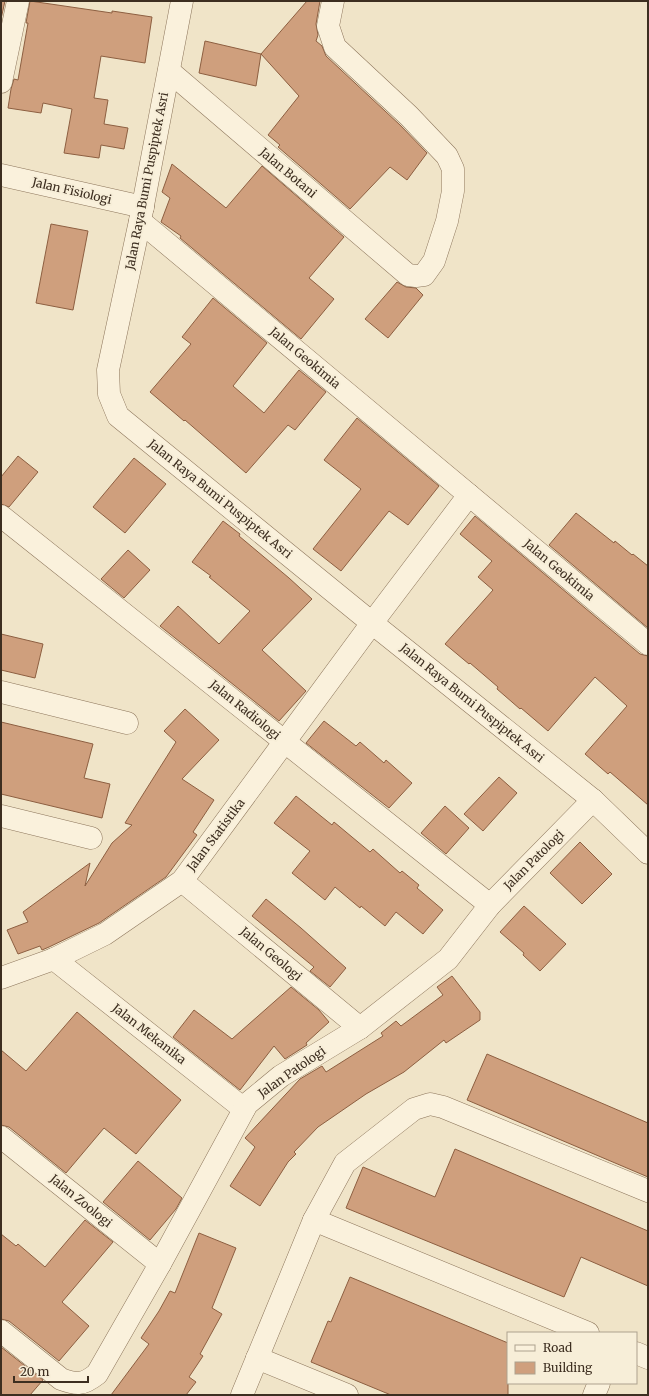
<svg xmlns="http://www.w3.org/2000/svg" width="649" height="1396" font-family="Merriweather,serif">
<rect width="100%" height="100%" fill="#f0e4c8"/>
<g fill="#cf9f7d" stroke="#8d5f41">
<polygon points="1,1 5,1 1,19"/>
<polygon points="30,1 112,13 112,11 152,17 145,63 101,56 94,98 108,100 104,124 128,128 124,149 101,145 99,158 64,153 72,109 43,103 41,113 8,108 11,89 14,79 18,80 28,23 26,23"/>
<polygon points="307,1 320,1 316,24 318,35 316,41 322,46 326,56 400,125 427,153 407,180 390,167 350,209 278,147 280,145 268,135 299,96 261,54"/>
<polygon points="205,41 261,54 256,86 199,73"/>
<polygon points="172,164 226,208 262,166 344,237 309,278 334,299 301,339 180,238 181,236 161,222 170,198 162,192"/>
<polygon points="51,224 88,231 73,310 36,303"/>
<polygon points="397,282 406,287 416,288 423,295 388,338 365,319"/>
<polygon points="213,298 267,343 233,386 264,413 299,370 326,392 295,430 288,425 246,473 185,420 184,421 150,392 191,344 182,337"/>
<polygon points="357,418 439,486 408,525 389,511 341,571 313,549 361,489 324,460"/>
<polygon points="18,456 38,472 9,507 1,504 1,477"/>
<polygon points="134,458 166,484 125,533 93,507"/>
<polygon points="576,513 614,543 615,541 632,555 633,554 648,566 648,628 549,545"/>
<polygon points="475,516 640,654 648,656 648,805 610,772 608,774 585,754 627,706 595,677 548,731 521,708 520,709 497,689 498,687 470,663 469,664 445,644 493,590 478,577 492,561 460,534"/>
<polygon points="223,521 240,534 239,536 289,578 312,599 262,650 306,691 279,721 160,626 178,606 219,644 250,611 209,577 211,576 192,562"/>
<polygon points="128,550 150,570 124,598 101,579"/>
<polygon points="1,634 43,644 35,678 1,670"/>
<polygon points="185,709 219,740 182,779 214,800 193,832 197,835 166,877 99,923 49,947 42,950 40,946 18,954 7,930 28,922 23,912 90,863 85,886 112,843 132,825 125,823 176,742 164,731"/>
<polygon points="324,721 356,746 360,742 384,763 386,760 412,783 389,808 306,743"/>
<polygon points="1,722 93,744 84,778 110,784 102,818 1,794"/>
<polygon points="499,777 517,793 483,831 464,814"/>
<polygon points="296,796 332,825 334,822 370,852 373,849 400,873 402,871 419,885 417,888 443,910 423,934 396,912 385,926 361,906 360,908 335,887 325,900 292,873 310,851 274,823"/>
<polygon points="445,806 469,828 446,854 421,833"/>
<polygon points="580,842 612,874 582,904 550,873"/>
<polygon points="266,899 301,928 346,968 330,987 310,971 314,967 252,916"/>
<polygon points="524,906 566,944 540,971 523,955 524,953 500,932"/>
<polygon points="452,976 480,1012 480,1020 446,1043 444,1040 404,1072 366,1094 318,1127 294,1152 296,1154 288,1162 260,1206 230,1186 255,1147 245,1138 300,1079 322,1066 326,1072 383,1036 381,1033 396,1021 401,1026 443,995 437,987"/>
<polygon points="291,987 319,1010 329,1022 306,1043 307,1045 285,1059 274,1046 240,1090 173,1037 194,1010 232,1039"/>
<polygon points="77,1012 181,1100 136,1154 104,1128 66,1173 9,1127 1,1125 1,1050 26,1071"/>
<polygon points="487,1054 648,1123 648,1177 467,1100"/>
<polygon points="455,1149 648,1231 648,1286 581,1257 564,1297 346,1208 363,1167 435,1197"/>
<polygon points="138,1161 182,1198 176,1209 150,1240 103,1202"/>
<polygon points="85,1220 113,1242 62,1302 89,1326 59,1361 9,1321 1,1319 1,1234 16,1246 18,1244 45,1267"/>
<polygon points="199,1233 236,1248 212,1308 222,1314 200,1354 203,1356 189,1377 196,1382 186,1395 111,1395 149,1344 141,1338 159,1311 170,1291 175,1293"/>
<polygon points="350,1277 508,1343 508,1395 391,1395 311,1362 328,1321 331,1322"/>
<polygon points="1,1347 43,1380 30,1395 1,1395"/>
</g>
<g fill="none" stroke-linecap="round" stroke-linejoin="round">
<defs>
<g id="minor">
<polyline points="182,1 140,221 108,370 109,394 118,416 372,623 593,800 648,853"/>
<polyline points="169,71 408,275 416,276 424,275 434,261 447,221 453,191 453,169 447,156 409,116 335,47 328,26 333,1"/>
<polyline points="1,82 18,1"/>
<polyline points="1,175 143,207"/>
<polyline points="140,221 648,644"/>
<polyline points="1,516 490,905"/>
<polyline points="1,692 127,723"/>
<polyline points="1,816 91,838"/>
<polyline points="182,881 360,1028"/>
<polyline points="54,959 244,1109"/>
<polyline points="1,978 54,959 105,934 182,881 372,623 469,495"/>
<polyline points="1,1137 160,1264"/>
<polyline points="314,1220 588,1333"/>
<path d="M1,1331L61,1379C77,1385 83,1385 97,1374L160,1264L247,1104L281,1076L360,1028L448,959L490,905L593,800"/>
<polyline points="636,1353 648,1358"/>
<polyline points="257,1358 347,1395"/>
<polyline points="242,1395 314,1220 345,1163 414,1109 430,1104 443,1107 648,1191"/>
<polyline points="594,1395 599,1383"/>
</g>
</defs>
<use href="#minor" stroke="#8d765c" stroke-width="23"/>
<use href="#minor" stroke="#faf1dc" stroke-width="22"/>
</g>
<g text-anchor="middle" stroke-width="4" stroke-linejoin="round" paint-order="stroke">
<g font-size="12" fill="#3d2e20" stroke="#f7eed8">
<text transform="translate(288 173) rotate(40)" y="4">Jalan Botani</text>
<text transform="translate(147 181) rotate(-79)" y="4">Jalan Raya Bumi Puspiptek Asri</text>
<text transform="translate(72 191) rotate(13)" y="4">Jalan Fisiologi</text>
<text transform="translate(305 358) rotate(40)" y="4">Jalan Geokimia</text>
<text transform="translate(220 499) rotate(39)" y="4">Jalan Raya Bumi Puspiptek Asri</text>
<text transform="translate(559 570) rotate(40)" y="4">Jalan Geokimia</text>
<text transform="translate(472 703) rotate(39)" y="4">Jalan Raya Bumi Puspiptek Asri</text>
<text transform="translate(245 710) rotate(39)" y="4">Jalan Radiologi</text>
<text transform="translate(216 835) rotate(-53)" y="4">Jalan Statistika</text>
<text transform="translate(534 860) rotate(-45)" y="4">Jalan Patologi</text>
<text transform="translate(271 954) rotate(40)" y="4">Jalan Geologi</text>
<text transform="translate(149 1034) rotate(38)" y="4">Jalan Mekanika</text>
<text transform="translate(292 1072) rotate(-35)" y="4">Jalan Patologi</text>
<text transform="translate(81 1201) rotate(39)" y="4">Jalan Zoologi</text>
</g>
</g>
<rect width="649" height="1396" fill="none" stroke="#3d2e20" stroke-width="4"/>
<rect x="507" y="1332" width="130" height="52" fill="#f7eed8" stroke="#ada18e"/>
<rect x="515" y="1345" width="20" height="6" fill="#faf1dc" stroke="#ada18e"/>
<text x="543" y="1352" font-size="12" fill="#3d2e20">Road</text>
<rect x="515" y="1362" width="20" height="12" fill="#cf9f7d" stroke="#ada18e"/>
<text x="543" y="1372" font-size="12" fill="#3d2e20">Building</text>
<path d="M14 1376v6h74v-6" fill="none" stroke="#3d2e20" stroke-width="2"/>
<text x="20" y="1376" font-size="12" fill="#3d2e20" stroke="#f7eed8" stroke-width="3" paint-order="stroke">20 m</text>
</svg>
